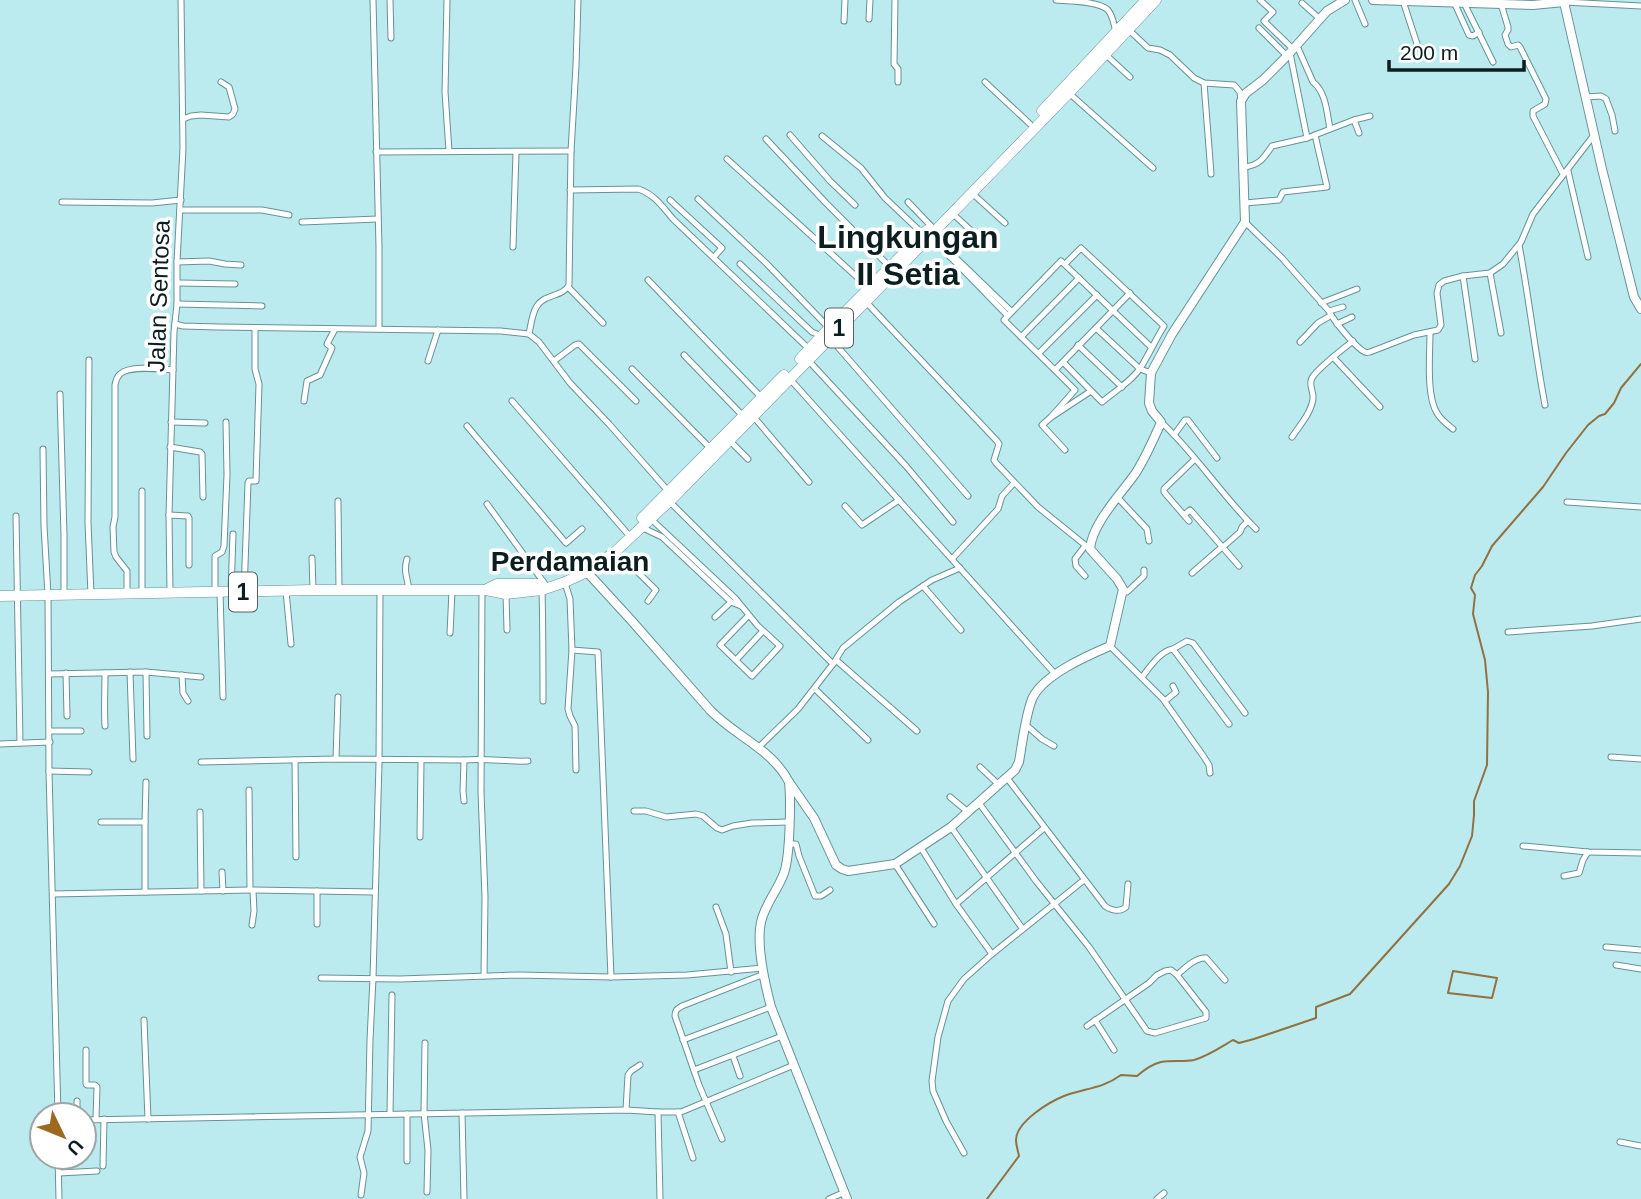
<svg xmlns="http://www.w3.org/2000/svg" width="1641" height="1199" font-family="Arial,sans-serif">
<rect width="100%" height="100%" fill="#bcebef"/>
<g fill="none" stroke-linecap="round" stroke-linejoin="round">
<g stroke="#927140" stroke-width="2">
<polygon points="1453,971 1497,978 1492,998 1448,993"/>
<path d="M987,1199L1019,1156C1018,1151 1016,1145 1016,1140C1016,1122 1049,1102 1064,1096C1085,1088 1102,1089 1121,1075L1137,1076C1144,1070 1152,1064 1161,1062C1172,1060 1183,1062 1194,1060C1208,1056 1221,1047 1233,1040L1239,1043L1254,1039L1316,1018V1007L1350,994L1449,884L1460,866L1472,836L1474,815V801L1487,765L1488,692L1485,660L1473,614L1475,595L1471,588L1475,575L1482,566L1492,546L1543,487L1566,453L1588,425L1599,416L1605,414L1614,403L1621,388L1641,364"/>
</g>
<defs>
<g id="street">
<polyline points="373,0 379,247 379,329"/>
<polyline points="390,0 391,38"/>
<polyline points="447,0 445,92 449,151"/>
<polyline points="895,0 894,64 898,69 898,82"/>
<path d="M1056,0C1069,1 1099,1 1108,10C1113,16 1114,25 1116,32"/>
<polyline points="1260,0 1273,12 1264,21 1293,49"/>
<polyline points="1355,0 1365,24"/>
<polyline points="1403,1 1418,47"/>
<polyline points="1454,2 1469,35 1473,36 1479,32"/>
<polyline points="1564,2 1641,6"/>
<polyline points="1302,3 1320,19"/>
<polyline points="1464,3 1493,62"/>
<polyline points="1501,4 1508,27 1508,30 1505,35 1508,44 1511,47 1518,45 1520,47 1546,99 1545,104 1533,111 1533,116 1563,174"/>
<polyline points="869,19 870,0"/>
<polyline points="844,21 845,0"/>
<polyline points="1259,28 1287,56"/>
<polyline points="1128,29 1148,48 1160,50 1170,55 1194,78 1204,83 1234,85 1240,92 1241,101"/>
<path d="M1297,46L1313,82C1326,92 1327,113 1330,129"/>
<polyline points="1290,53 1307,138"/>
<polyline points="1105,54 1130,77"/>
<polyline points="985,82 1030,124"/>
<polyline points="1204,83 1211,174"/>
<polyline points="1069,93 1153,168"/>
<polyline points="1586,97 1601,96 1606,99 1612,115 1615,131"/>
<polyline points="183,119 191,116 201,115 229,117 233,114 235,109 229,87 221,82"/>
<polyline points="1354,120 1359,133"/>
<polyline points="790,135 830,181 855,205"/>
<polyline points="822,136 861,168 885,198 923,234"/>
<polyline points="766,139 826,203 890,267"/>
<polyline points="376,152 571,151"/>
<polyline points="727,159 869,288"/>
<path d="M1243,167C1259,166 1264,158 1272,146L1307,138L1354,120L1370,116"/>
<polyline points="1568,171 1588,257"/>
<path d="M570,190L638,189C654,194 662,206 673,219L809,349"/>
<polyline points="972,193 1005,223"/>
<polyline points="698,199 766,263 829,328"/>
<polyline points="670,200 722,248 714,257"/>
<polyline points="62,202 152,203 181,200"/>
<polyline points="908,202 931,226"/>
<polyline points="1245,203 1279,200 1283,192 1327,187 1315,135"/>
<polyline points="180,210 262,210 289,215"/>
<polyline points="952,213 977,236"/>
<polyline points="302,222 378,219"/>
<path d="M1245,222L1282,258L1329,311C1333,320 1356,348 1365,352C1366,353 1369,352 1370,352L1414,335L1438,330L1441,325L1437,293L1439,285L1444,281L1463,276L1490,273L1503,264L1521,242L1533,214L1594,135"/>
<polyline points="930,236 1007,315"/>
<path d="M1519,245C1529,298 1535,352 1545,405"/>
<polyline points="513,247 516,152"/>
<polyline points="950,257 957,259 1011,311"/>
<polyline points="177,262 209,261 225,264 241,265"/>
<polyline points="740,264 812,332 822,336"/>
<polyline points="1490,273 1501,333"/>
<polyline points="1463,276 1475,359"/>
<polyline points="648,280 761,397"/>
<polyline points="178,283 235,284"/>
<polyline points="569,288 603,323"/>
<polyline points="866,302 997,441 999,444 994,460 996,463 1038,507 1090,549"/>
<polyline points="1321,303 1357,289"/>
<polyline points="177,304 262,306"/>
<polyline points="1329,311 1343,307"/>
<polyline points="175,324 183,326 218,327 501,331 529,334 539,342 570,383 609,424 669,492"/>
<polyline points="1337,324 1352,317"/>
<polyline points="1096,328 1140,369 1151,373"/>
<path d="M1430,332C1430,353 1426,396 1437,413C1441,420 1447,424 1453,429"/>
<path d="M529,334C531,325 532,313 537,306C544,294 563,297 569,285L571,151L576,66L578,0"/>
<polyline points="1021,337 1079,278"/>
<polyline points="830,338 968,496"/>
<polyline points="1300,342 1318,323 1330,316"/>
<polyline points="1078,345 1122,387"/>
<polyline points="1039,353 1097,295"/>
<polyline points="684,355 743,416"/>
<polyline points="1333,357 1380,407"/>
<polyline points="89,360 88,523 91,594"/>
<polyline points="808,360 906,466 953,522"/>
<polyline points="428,361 438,330"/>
<polyline points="554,361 575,345 579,344 636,401"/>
<path d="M1063,362L1102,402C1115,391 1132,381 1141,367C1149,354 1156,339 1164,326L1081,248L1065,264"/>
<polyline points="632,369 710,448"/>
<polyline points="1055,370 1130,293"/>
<polyline points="789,378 1056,675"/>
<polyline points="60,394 64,535 64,595"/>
<polyline points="304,401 307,381 320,375 332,348 327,344 335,329"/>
<polyline points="512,401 627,533"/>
<polyline points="753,416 809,482"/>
<polyline points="1050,418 1075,390 1004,320 1061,261 1151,347"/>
<polyline points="171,422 205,423"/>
<path d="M1161,422C1196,454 1222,496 1256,529"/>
<polyline points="467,426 566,543 582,529"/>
<polyline points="1174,435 1185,420 1188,420 1217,458"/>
<path d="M1292,437C1300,425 1311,413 1313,399C1314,391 1308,385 1312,378C1317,369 1344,348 1353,341"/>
<polyline points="729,440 748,459"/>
<polyline points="170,447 200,452 202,454 203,497"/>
<polyline points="43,449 44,526 48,595 49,771 58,1115"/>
<polyline points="1065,450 1042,425 1050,418 1091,391"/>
<polyline points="1118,498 1147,529 1149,541"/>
<polyline points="338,501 339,590"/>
<polyline points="669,501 833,664"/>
<polyline points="1567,502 1641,507"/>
<polyline points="487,504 545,584"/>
<polyline points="845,506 862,525 899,500"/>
<polyline points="169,515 188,516 189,518 189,565"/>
<polyline points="1184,515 1190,510 1192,512 1239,566"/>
<polyline points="16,516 20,743"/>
<polyline points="650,518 735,598 758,626 780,646 752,676 720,645 748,616"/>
<polyline points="1189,521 1164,492 1164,489 1195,459"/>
<polyline points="641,527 662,537 731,602 741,606"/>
<polyline points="1085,546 1075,559 1076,566 1085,576"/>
<polyline points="1223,547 1240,532 1242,527 1248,521"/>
<polyline points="616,551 656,590 648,601"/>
<polyline points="312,558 313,590"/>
<path d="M407,559C403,571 408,579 409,591"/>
<polyline points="952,559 998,509 1002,496 1014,483"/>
<polyline points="1192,573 1222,547"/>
<polyline points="565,583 570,599 572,650 598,652 611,977"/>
<polyline points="923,586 961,630"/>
<polyline points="482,590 481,792 485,897 484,976"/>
<path d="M542,590C543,627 543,664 543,701"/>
<polyline points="286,591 291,644"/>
<polyline points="215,592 215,556 222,552 224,546 227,475 226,422"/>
<polyline points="220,592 223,697"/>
<polyline points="231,592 233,534"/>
<polyline points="244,592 248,483 249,481 256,481 259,384 255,369 255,328"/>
<polyline points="1123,592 1127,592 1144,576 1144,570"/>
<polyline points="142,593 142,491"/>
<polyline points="170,593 169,515 174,332 177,304 177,262 183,148 181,0"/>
<path d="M127,594V571L116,557L114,552L113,527L115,517V385C116,381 116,378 120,374C130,365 160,369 173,370"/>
<polyline points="506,594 507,630"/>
<polyline points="715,617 731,602"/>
<polyline points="1508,632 1592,626 1641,619"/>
<polyline points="450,633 452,591"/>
<polyline points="1110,646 1163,699 1204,757 1209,765 1210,773"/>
<polyline points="1173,649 1187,641 1193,643 1245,713"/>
<polyline points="572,650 568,709 570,716 575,726 576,770"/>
<polyline points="736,660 763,631"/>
<polyline points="836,660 917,731"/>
<polyline points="130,672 133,759"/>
<polyline points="146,672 147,736"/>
<polyline points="66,673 67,716"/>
<polyline points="49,674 146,672 201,677"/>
<polyline points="182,675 183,693 188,701"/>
<path d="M1142,677C1150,667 1160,651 1173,649L1229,724"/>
<polyline points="815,689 868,740"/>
<polyline points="1165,701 1176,692 1173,686"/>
<polyline points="1026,725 1042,739 1054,746"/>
<path d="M105,726C104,708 105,691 105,673"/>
<polyline points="50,731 81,731"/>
<polyline points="0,744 50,742"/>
<polyline points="759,747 798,709 833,664 843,648 899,602 932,580 960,568"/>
<polyline points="1611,757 1641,759"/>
<polyline points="336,759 338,697"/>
<polyline points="295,760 296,857"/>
<polyline points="464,760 463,791 464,801"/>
<path d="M201,762L336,759L464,760C486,758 507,762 528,761"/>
<polyline points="980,767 999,785"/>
<polyline points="49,771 89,772"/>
<path d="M1007,778L1105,906C1112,911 1120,912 1126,907L1128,884"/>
<polyline points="249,790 250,890"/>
<polyline points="950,797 968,812"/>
<path d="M979,803L1036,881L1089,947L1147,1031L1155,1033L1206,1018V1012L1177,975C1185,968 1196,957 1206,958L1225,980"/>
<polyline points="634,811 646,811 666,817 696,814 703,816 717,828 722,830 733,826 752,823 789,822"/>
<polyline points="200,812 201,891"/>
<polyline points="101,822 145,822 145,892"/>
<polyline points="145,822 146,782"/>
<polyline points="951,827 1022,928"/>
<polyline points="420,837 421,761"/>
<polyline points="788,844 796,844 799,856 815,896 821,896 830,890"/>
<polyline points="1523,846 1588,852 1641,853"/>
<polyline points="921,848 956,904 992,954"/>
<polyline points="895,864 934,924"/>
<polyline points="222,872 223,891"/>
<polyline points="1564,876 1579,873 1583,860 1588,852"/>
<polyline points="317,891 317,924"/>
<polyline points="53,894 250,890 375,892"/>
<polyline points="956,904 1044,828"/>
<polyline points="716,907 726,934 731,972"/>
<polyline points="252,925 254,911 253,891"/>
<polyline points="1606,947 1641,950"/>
<polyline points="1616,965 1641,969"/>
<polyline points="321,978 400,979 518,975 611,977 687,975 763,968"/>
<polyline points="144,1020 148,1119"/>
<polyline points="1095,1020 1114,1050"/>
<polyline points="1087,1026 1149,983 1157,975 1165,971 1171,970 1177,975"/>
<polyline points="683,1040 771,1007"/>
<polyline points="425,1043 424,1113 428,1150 427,1192"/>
<polyline points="86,1050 86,1084 87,1085 95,1085 97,1087 96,1118"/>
<polyline points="733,1056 740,1076"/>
<polyline points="694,1070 782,1036"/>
<polyline points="626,1110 628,1075 631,1071 640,1065"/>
<polyline points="658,1112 660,1199"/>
<polyline points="678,1112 693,1158"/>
<polyline points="462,1113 464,1199"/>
<polyline points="390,1114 392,995"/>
<polyline points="77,1115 77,1101"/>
<polyline points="84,1120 626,1110 658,1112 681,1112 794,1065"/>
<path d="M722,1139L699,1085L675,1016C675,1010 677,1009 682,1006L764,974"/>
<polyline points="1620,1142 1641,1146"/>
<polyline points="964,1153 946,1121 933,1091 932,1081 938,1037 948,1001 964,979 992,954 1084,880"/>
<polyline points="58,1157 59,1199"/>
<polyline points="407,1161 407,1114"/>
<polyline points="103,1166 104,1119"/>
<polyline points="59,1173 97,1171"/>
<polyline points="361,1195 364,1173 360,1157 368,1131 370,1040 373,978 379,763 380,591"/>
<polyline points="829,1199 845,1192"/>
<polyline points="1157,1199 1164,1193"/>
</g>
<g id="secondary">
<polyline points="1373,0 1533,5 1564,2 1602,169 1634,297 1641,309"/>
<path d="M587,572L631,620L710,710C735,736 772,749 789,782C791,801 790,857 784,873C778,890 765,904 761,922C756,945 765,984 771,1007L847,1199"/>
<path d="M789,782L814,818L836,865L842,869L848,871L895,864L951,827L1015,770L1019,762C1022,745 1026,711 1033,697C1045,674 1087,656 1110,646L1123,589L1117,579L1090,549C1092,524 1120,495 1135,474C1145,459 1152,442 1160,425L1161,422L1152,411L1149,403L1151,373L1172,334L1245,222L1241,101L1246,93L1263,80L1287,56L1327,11L1345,0"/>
</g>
<g id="highway">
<polyline points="1042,111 1146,0"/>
<polyline points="800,359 829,328 927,230"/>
<polyline points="642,518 784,375"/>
<polyline points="487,589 497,584 541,584"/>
<polyline points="0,596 313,590 486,590 506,594 542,590 565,582 587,572 616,551 674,497 897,270 1069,93 1156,0"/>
</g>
</defs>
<use href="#street" stroke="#669296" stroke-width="7"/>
<use href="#secondary" stroke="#669296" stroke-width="10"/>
<use href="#highway" stroke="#669296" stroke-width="11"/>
<use href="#street" stroke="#fff" stroke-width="5"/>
<use href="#secondary" stroke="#fff" stroke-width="8"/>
<use href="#highway" stroke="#fff" stroke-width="10"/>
</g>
<g text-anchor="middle" stroke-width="7" stroke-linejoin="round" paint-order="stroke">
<g fill="#fff" stroke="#556263" stroke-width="2">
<rect x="825" y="308.5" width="28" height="39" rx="5"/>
<rect x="229" y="572.5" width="28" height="39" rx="5"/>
</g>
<g font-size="23" font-weight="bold" fill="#0c1e20">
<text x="839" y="336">1</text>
<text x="243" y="600">1</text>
</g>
<g font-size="24" fill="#0c1e20" stroke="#fff">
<text transform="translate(159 296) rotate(-88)" y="8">Jalan Sentosa</text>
</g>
<g font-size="28" font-weight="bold" fill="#0c1e20" stroke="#fff">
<text x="570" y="571">Perdamaian</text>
</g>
<g font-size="32" font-weight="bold" fill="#0c1e20" stroke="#fff">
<text x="908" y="248">Lingkungan<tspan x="908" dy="37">II Setia</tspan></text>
</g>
</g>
<g transform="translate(63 1136) rotate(133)"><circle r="33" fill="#ffffff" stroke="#9ea5a6" stroke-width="2"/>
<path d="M0-5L12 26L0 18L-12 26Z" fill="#9d6921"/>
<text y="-10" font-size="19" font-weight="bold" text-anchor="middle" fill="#0c1e20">U</text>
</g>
<path d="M1389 60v10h135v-10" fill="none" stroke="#0c1e20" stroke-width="3.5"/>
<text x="1400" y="60" font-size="21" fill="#0c1e20" stroke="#ffffff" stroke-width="5" paint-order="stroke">200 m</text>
</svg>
